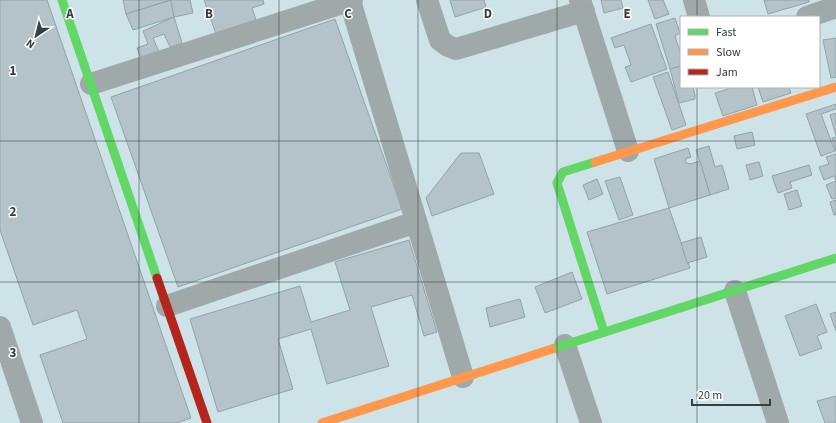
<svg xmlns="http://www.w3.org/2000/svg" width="836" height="423" font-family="'Source Sans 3',sans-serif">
<rect width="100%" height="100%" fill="#cde3e8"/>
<g fill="#b3c3c9" stroke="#93a3a8">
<polygon points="0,0 47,0 191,418 177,423 63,423 40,355 87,339 77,310 33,325 0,230"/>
<polygon points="123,0 171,0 126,14"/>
<polygon points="171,0 174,17 133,30 126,14"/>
<polygon points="171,0 190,0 193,13 174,17"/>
<polygon points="204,0 263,0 264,4 252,8 256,20 216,34"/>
<polygon points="450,0 484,0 486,7 455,17"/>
<polygon points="601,0 621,0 623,8 604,13"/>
<polygon points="648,0 663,0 669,14 655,19"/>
<polygon points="764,0 809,0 809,2 768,14"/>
<polygon points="174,17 182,43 170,47 164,34 153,38 160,54 142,61 137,48 148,44 143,31"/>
<polygon points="675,18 680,33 675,36 681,55 681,66 670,69 656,24"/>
<polygon points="335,19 402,209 178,287 111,97"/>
<polygon points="651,24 667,69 631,82 625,67 631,65 624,45 615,48 611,38"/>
<polygon points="836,38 836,77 831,78 823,40"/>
<polygon points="681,66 681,87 693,87 695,95 695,99 679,103 670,69"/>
<polygon points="668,72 686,125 672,130 653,77"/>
<polygon points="728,87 752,87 757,105 723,116 715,93 728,89"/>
<polygon points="758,87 789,87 791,93 763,102"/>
<polygon points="836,104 836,109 821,114 835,151 821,156 806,114"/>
<polygon points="836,113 836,136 830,115"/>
<polygon points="752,132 755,145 737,149 734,136"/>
<polygon points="836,137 836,151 832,138"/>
<polygon points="709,146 715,167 722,165 729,189 710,195 696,150"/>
<polygon points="688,148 691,157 687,158 685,162 690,164 700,161 710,195 669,208 654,159"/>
<polygon points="461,153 479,153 494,194 432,216 426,198"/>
<polygon points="836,154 836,181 834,176 824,180 819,167 829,164 826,157"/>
<polygon points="759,162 763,176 750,180 746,165"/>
<polygon points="809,165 812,175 790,182 792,188 778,193 772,176"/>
<polygon points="620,177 633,215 619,220 605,181"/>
<polygon points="597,179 603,194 589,200 583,185"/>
<polygon points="836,181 836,198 832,199 826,185"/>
<polygon points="797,190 802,206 789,210 784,194"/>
<polygon points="836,200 836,215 834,215 830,202"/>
<polygon points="669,208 690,268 607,294 587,232"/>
<polygon points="701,237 707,257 687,263 681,243"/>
<polygon points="409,240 437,332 424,336 412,295 371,307 389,366 327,384 311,329 278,339 293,389 218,412 190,319 300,286 311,322 350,310 335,262"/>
<polygon points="572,272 582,299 545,313 535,287"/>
<polygon points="520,299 525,317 490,327 486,308"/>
<polygon points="816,304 827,332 817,336 822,348 800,356 785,316"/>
<polygon points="836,312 836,331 830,314"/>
<polygon points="836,396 836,423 825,423 817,401"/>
</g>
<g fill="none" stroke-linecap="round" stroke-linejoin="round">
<g stroke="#9fa9aa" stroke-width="22">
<polyline points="427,0 440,40 448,46 456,49 584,11"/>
<polyline points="580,0 628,151"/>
<polyline points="694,0 699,17"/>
<polyline points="350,1 463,377"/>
<polyline points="807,17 836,7"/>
<polyline points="91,84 352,0"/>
<polyline points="735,291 778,423"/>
<polyline points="167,306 416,222"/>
<polyline points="0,327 32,423"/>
<polyline points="565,345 591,423"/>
</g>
<g stroke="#63d668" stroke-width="9">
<polyline points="62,0 157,278"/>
<polyline points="595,162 563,172 557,183 604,332"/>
<polyline points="552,349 836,258"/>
</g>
<g stroke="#ff974d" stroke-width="9">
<polyline points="595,162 836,87"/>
<polyline points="322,423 552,349"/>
</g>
<polyline stroke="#b3261e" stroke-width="9" points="157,278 207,423"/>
</g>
<path fill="none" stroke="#304043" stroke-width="1" stroke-opacity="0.55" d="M139,0V423M279,0V423M418,0V423M557,0V423M697,0V17M697,87V423M0,141H836M0,282H836"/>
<g font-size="13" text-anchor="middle" font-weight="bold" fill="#304043" stroke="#fff" stroke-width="3" stroke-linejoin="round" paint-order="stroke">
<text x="70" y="18">A</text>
<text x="209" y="18">B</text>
<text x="348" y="18">C</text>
<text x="488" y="18">D</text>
<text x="627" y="18">E</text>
<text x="13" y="75">1</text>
<text x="13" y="216">2</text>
<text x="13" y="357">3</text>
</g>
<rect x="680" y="16" width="140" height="72" fill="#ffffff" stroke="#acb3b4"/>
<rect x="688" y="29" width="20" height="6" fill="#63d668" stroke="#acb3b4"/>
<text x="716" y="36" font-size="12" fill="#304043">Fast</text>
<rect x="688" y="49" width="20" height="6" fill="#ff974d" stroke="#acb3b4"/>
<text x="716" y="56" font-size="12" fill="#304043">Slow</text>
<rect x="688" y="69" width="20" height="6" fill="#b3261e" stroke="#acb3b4"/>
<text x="716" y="76" font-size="12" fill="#304043">Jam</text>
<g transform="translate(36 36) rotate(215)" stroke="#ffffff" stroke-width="3" paint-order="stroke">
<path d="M0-3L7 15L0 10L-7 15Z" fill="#304043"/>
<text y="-6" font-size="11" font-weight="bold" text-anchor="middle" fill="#304043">N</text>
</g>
<path d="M692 399v6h78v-6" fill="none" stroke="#304043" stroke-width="2"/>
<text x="698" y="399" font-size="12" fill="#304043" stroke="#ffffff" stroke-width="3" paint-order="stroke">20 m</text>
</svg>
